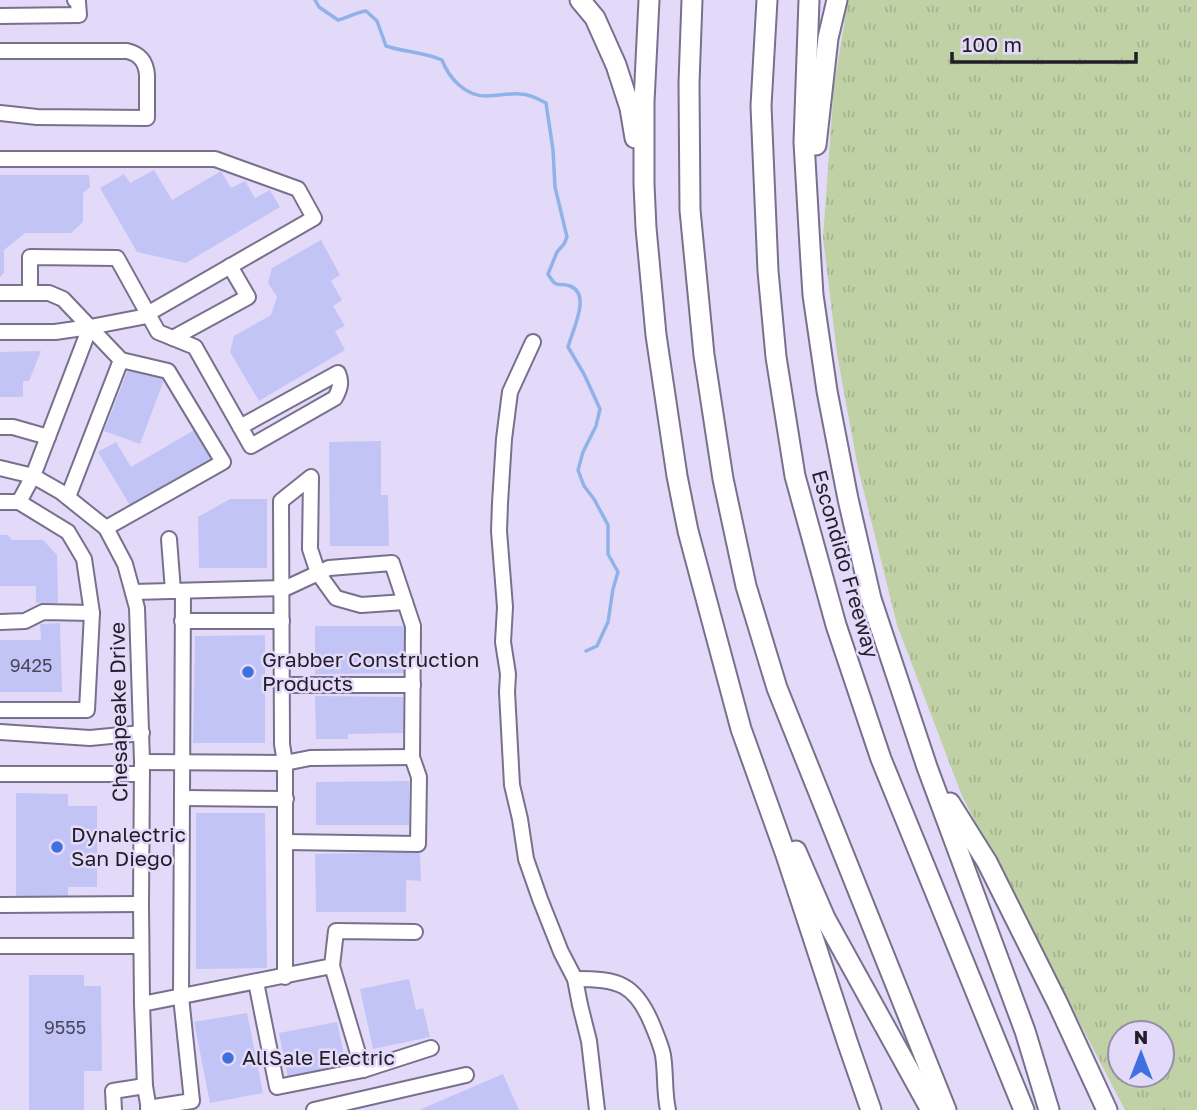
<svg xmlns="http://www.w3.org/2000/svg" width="1197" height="1110" font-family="'Golos Text',sans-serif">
<defs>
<pattern id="grass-tufts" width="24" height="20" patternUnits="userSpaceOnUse" patternTransform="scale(1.75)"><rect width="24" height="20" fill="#c0d1a6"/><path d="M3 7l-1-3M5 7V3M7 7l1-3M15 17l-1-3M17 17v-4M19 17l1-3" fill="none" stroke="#a5b38f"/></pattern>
</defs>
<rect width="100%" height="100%" fill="#e3dafa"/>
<path fill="url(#grass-tufts)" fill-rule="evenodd" d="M848,0H1197V1110H1125L962,796L897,625L858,468L837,354L823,237L834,86ZM1120,1033H1162V1075H1120Z"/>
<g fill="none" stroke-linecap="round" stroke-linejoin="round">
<path stroke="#8fb2e8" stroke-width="3.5" d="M315,0L319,7L338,20C348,18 356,12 366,11L377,21L386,46C404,52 423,52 442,60C449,78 465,96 486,96C498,96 509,93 520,94C529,94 537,98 546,103L553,150L555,187L567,237L564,244L557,252L548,274C558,291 557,281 570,286C592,294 572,331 568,347L584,374L600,409L596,426L583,452L578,470L584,486L594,499L608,525V554L618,572L613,589L608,622L597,646L586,651"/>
</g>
<g fill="#c2c4f6">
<polygon points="154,170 172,200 221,171 231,188 245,181 255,198 270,190 280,207 186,263 137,252 100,188 124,174 130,183"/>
<polygon points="0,175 89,175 90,187 83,193 83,222 71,233 25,233 4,250 4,273 0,277"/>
<polygon points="321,240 340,275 331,281 342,300 333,306 345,326 335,331 345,350 259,401 230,352 234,336 271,315 277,297 268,283 272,268"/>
<polygon points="41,351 29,381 23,381 23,397 0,397 0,352"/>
<polygon points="130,365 165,377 140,444 104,431"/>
<polygon points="196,429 215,461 131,507 98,452 116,442 131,467"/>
<polygon points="381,441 381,495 388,495 389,546 330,546 329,442"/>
<polygon points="230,499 267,499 267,568 199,568 198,517"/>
<polygon points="0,535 8,535 12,540 43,540 57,555 58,603 36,603 36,586 0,586"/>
<polygon points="60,623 62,692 0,692 0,640 41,640 40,624"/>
<polygon points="315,626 407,626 408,673 315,674"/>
<polygon points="265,635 265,743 193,743 195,636"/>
<polygon points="315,696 403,697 404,733 348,734 348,739 316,739"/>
<polygon points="409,781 409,825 316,825 316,782"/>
<polygon points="16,793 68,794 68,806 97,806 97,887 68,887 68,901 16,901"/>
<polygon points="196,813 265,813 267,968 196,969"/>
<polygon points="420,852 421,881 406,880 406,912 316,912 315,854"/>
<polygon points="29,975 84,975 84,986 101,986 102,1071 84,1071 84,1110 29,1110"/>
<polygon points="409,979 416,1010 423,1008 430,1037 373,1049 360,989"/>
<polygon points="247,1013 263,1093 210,1103 194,1022"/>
<polygon points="337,1022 347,1067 288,1078 279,1033"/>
<polygon points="503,1074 519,1110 419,1110"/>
</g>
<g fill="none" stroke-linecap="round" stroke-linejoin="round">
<defs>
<g id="minor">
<polyline points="0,16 79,15 78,2 75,0"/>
<path d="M0,51H127C140,54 146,62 147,75V118L37,117L0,113"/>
<polyline points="0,159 215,159 298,189 314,218 142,317 90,327 55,332 0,332"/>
<polyline points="0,293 49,293 63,299 121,360 68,497"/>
<path d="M30,293V257L117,258L158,332L195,347L251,446L335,398C340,389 342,382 338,373L240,427"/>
<polyline points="173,338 248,297 230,266"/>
<polyline points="533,342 510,392 504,439 500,503 499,531 505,607 503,642 508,674 507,692 512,785 520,819 526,859 540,899 561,952 575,979 580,1005 589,1041 597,1110"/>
<polyline points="0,427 13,427 48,437"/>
<polyline points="0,468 33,476 61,492 106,528 125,564 137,608 142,762 141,904 142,1004 145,1086 149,1110"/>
<polyline points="0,502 19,502 68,532 84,559 92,613 87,710 0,710"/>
<polyline points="19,502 33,476 90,327"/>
<polyline points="106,528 223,462 168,371 121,360"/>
<polyline points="169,539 173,591"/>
<polyline points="133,592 286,588 329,568 392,563 413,626 412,757 419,777 418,844 286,842"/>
<polyline points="182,621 282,621"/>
<polyline points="0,622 25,621 43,612 92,613"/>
<polyline points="282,685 413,685"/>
<polyline points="0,732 90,738 142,733"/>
<polyline points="142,762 285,763 310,758 412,757"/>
<polyline points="0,774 142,774"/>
<polyline points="182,798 286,799"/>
<polyline points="0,905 141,904"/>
<polyline points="0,946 141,946"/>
<polyline points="332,966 363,1070 431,1048"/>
<polyline points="285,977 285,763 282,744 281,501 311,477 310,549 318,573 336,598 361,605 405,602"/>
<path d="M575,979C618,979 635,983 652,1024C656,1034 661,1045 663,1055C666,1074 664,1092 668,1110"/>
<polyline points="256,982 277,1087 363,1070"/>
<polyline points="142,1004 332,966 336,931 415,932"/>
<polyline points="148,1108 192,1101 181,997 183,591"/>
<polyline points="114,1110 113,1091 145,1086"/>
<polyline points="314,1110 466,1075"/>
</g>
<g id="highway">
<polyline points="580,0 595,18 616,65 630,108 635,138"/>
<polyline points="649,0 644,102 644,184 646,228 656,335 677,476 688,531 741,729 786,855 848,1044 871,1110"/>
<polyline points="692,0 689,83 690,210 704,355 723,479 746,586 777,688 946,1110"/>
<polyline points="767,0 761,106 768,271 776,357 795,476 836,625 881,759 1024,1110"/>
<polyline points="809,0 804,142 810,247 813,295 827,391 848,499 871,599 927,767 1025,1031 1049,1110"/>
<polyline points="816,145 828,38 837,0"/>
<polyline points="950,803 987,862 1058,1004 1107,1110"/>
<polyline points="796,851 825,918 931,1110"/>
</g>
</defs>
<use href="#minor" stroke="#78708c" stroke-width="18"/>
<use href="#highway" stroke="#78708c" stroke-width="23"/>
<use href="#minor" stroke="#fff" stroke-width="14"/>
<use href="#highway" stroke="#fff" stroke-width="19"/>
</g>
<g fill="#406fe0" stroke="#e3dafa" stroke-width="2.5">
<circle cx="248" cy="672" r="7"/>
<circle cx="57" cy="847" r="7"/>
<circle cx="228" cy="1058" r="7"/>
</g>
<g text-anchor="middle" stroke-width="5" stroke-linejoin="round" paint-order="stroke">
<g font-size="18" fill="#49475c">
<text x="31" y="672">9425</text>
<text x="65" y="1034">9555</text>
</g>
<g font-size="21" fill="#211d29" stroke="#e3dafa">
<text transform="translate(845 564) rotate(74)" y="7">Escondido Freeway</text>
<text transform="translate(119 712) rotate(-91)" y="7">Chesapeake Drive</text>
</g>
<g font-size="21" fill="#211d29" stroke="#e3dafa" text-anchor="start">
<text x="262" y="667">Grabber Construction<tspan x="262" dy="24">Products</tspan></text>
<text x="71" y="842">Dynalectric<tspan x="71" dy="24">San Diego</tspan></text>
<text x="242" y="1065">AllSale Electric</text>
</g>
</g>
<g transform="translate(1141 1054)"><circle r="33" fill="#e3dafa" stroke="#958ea6" stroke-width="2"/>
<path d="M0-5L12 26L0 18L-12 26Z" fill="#406fe0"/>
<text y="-10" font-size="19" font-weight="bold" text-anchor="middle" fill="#211d29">N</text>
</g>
<path d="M952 52v10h184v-10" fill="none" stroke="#211d29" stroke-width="3.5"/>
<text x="962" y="52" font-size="21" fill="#211d29" stroke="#e3dafa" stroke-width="5" paint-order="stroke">100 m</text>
</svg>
